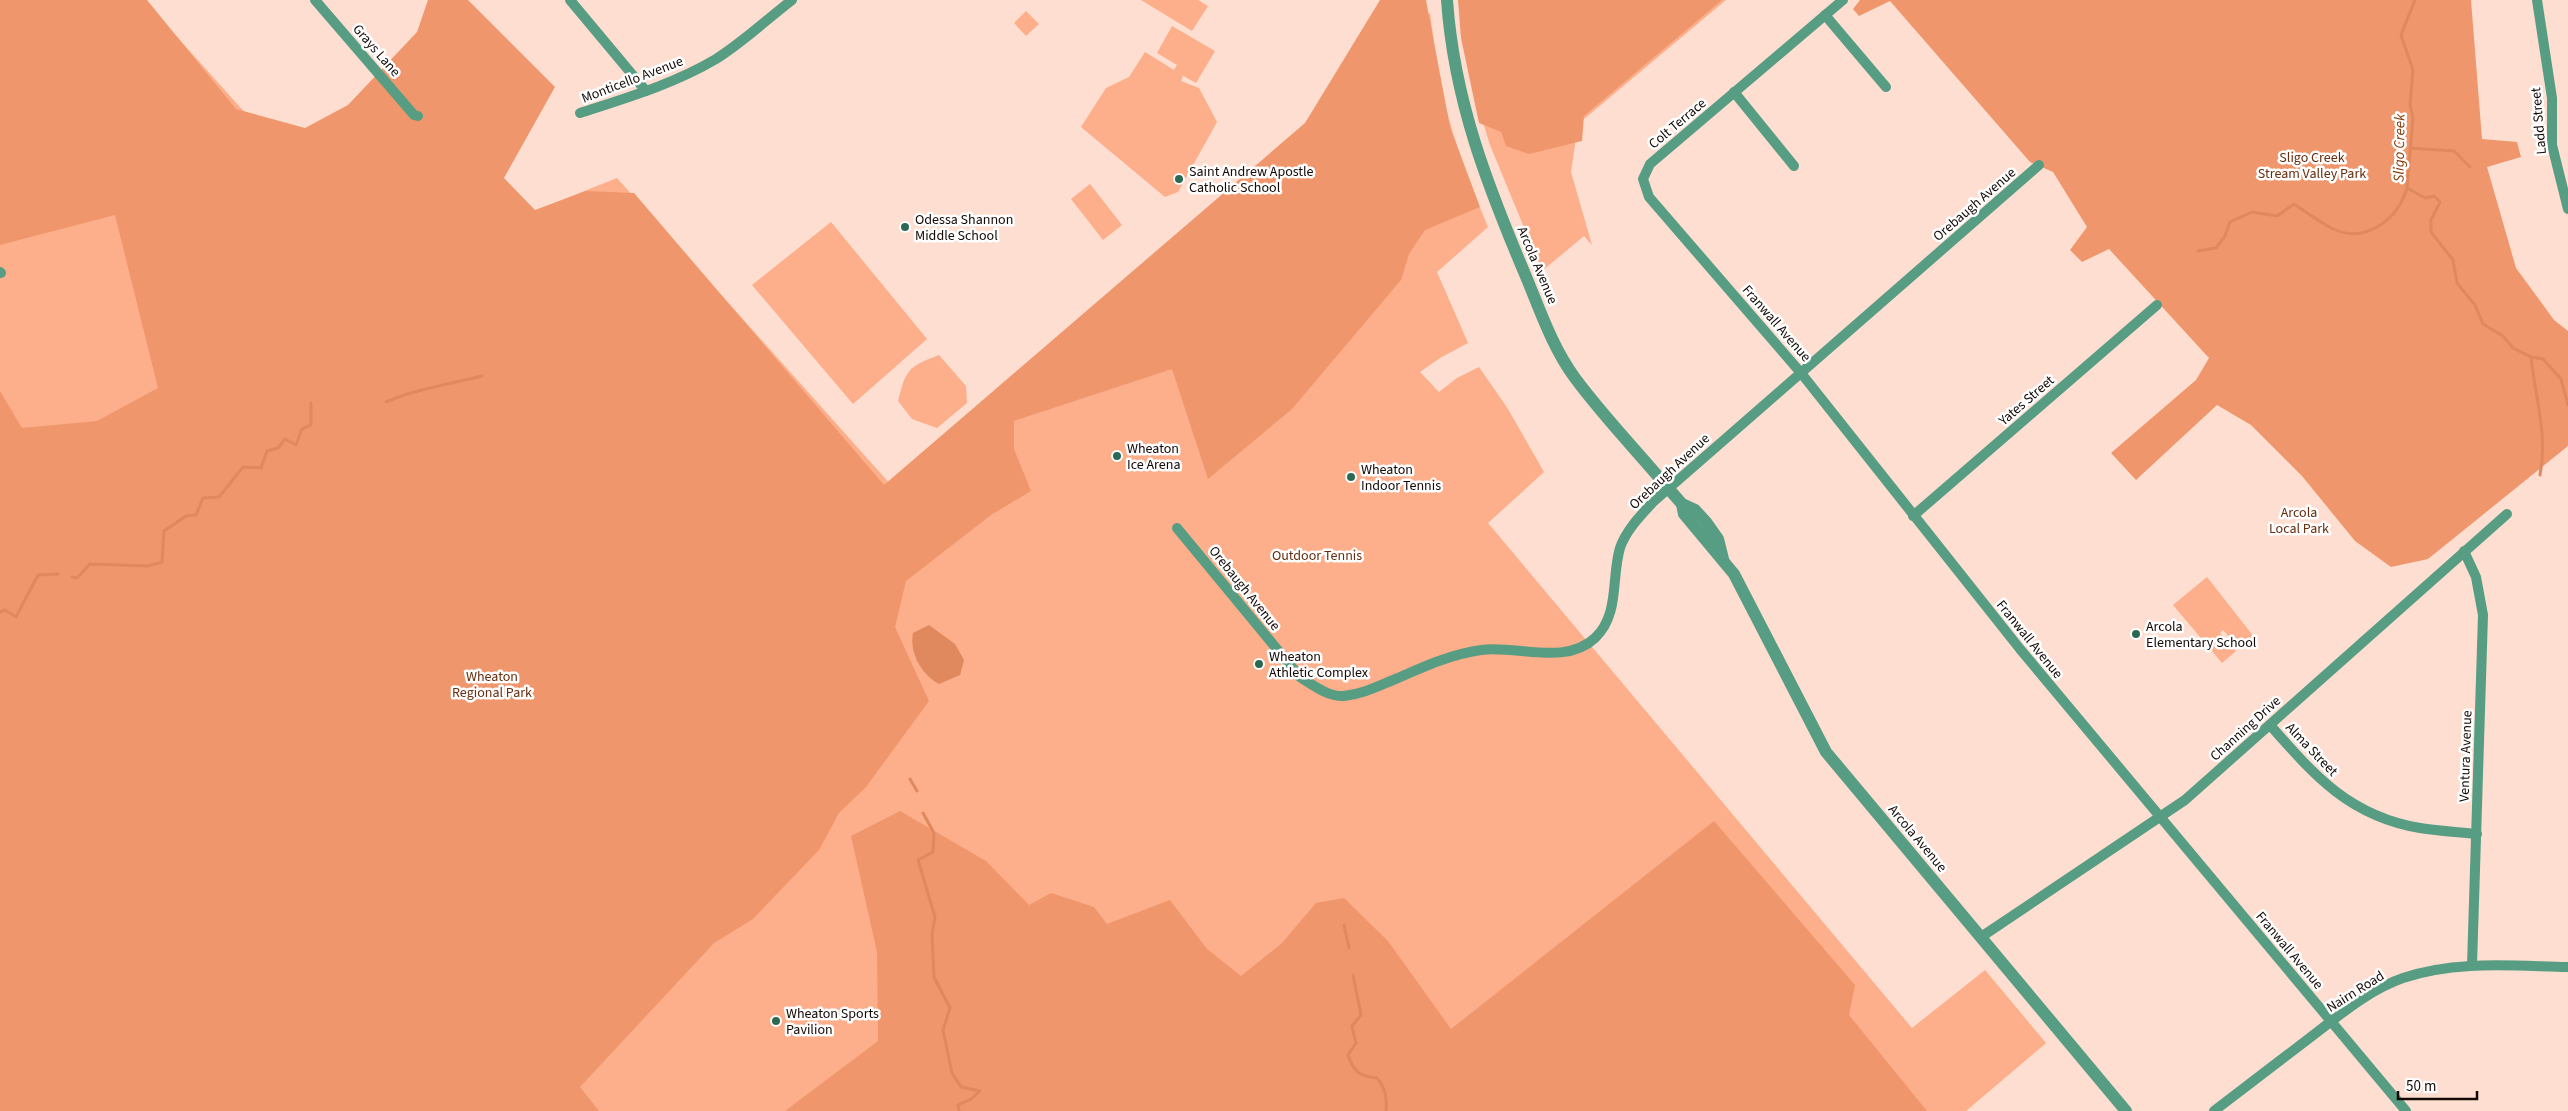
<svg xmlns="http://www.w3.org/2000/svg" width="2568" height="1111" font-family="'Source Sans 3',sans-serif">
<rect width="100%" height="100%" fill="#feded0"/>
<g fill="#fdae8a">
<path d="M0,0H144L386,270L617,178L900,495L1430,13C1435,48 1439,84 1449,119C1459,156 1473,191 1488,227L1437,272L1468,343L1440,358L1420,372L1439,392L1457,378L1479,367L1508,409L1544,472L1488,523L1912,1028L1985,970L2046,1043L1966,1111H0Z"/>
<polygon points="1141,0 1198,0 1208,6 1192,31"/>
<polygon points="1461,0 1726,0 1578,124 1571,172 1592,245 1584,236 1542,271 1490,145 1477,103"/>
<polygon points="1026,11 1039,24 1026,36 1014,23"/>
<polygon points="1172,26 1215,51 1196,83 1180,74 1183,76 1181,81 1199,88 1217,122 1178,192 1165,197 1081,127 1106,88 1129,77 1145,52 1174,70 1177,65 1157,53"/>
<polygon points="1090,184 1122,225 1103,240 1071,199"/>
<polygon points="831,222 927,339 853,404 752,285"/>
<path d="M939,355L966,386L967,403L937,428L912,419L898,401C906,369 908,367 939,355Z"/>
<polygon points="2207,577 2254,637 2240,649 2223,630 2220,633 2236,651 2222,663 2173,605"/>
</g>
<g fill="#f0966c">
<polygon points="0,0 147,0 236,109 305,128 348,105 417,32 428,0 468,0 555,87 504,178 535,210 586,191 634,193 884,485 1305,123 1380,0 1426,0 1450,127 1480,207 1425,230 1409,254 1401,280 1292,409 1208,479 1172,369 1014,421 1014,449 1031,491 991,515 906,581 895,627 929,701 866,787 839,813 819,850 753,919 714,943 580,1087 599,1111 0,1111 0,391 22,428 97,421 158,388 115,215 0,245"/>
<polygon points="1458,0 1722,0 1584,116 1582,141 1529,154 1506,146 1501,132 1479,123 1461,38"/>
<polygon points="1860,0 2471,0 2482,139 2517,142 2521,157 2487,167 2516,268 2554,320 2568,331 2568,446 2428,559 2391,567 2355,541 2302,476 2251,425 2217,405 2136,480 2111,453 2196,380 2209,358 2109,249 2082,262 2070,250 2087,227 2053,172 2030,162 1890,1 1859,16 1853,9"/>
<polygon points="900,811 986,861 1029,905 1051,893 1094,907 1107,924 1170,900 1207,949 1241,976 1282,943 1316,903 1344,898 1388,941 1451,1029 1714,821 1855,985 1849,1015 1927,1111 785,1111 878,1041 877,952 851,836"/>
</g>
<path fill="#e0885e" d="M929,625L955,644L964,660L960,675L939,684C922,675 909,653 913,633Z"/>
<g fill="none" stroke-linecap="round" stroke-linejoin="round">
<g stroke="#e0885e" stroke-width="3">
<path d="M2415,0L2401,35L2413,70L2410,105L2413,118L2407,188L2425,198L2434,196L2440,202L2431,220V232L2453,260L2457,283L2475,305L2483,324L2503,336L2513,348L2531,357C2535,396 2548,435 2540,475"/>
<polyline points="2410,148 2454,151 2470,167"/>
<path d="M2198,251L2216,248L2225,236L2230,222L2252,212L2277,216L2294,204C2306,212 2319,222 2333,229C2366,244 2398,219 2407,188"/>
<polyline points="2531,357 2543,359 2561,379 2568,405"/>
<path d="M386,402C416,389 450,384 482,376"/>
<polyline points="72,577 77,578 90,564 148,566 162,562 164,531 186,516 196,515 203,498 219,497 243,467 261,468 267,451 278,448 285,439 296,445 302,429 311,425 311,403"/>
<polyline points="0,612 5,610 16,617 38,575 58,574"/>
<polyline points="910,779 917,791"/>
<polyline points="923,813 934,833 933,852 918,860 935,917 932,934 934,977 950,1008 943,1030 952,1073 961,1087 980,1091 971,1099 958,1105 959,1111"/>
<polyline points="1344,925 1349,948"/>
<path d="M1353,975L1361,1015L1352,1026L1356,1043L1348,1055C1354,1072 1359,1076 1377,1078C1386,1089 1387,1098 1386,1111"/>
</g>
<g stroke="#579d83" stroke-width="10">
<polyline points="315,0 414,115 418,116"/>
<polyline points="570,0 646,91"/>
<polyline points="1843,0 1650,164 1643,179 1649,197 1801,373 2020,649 2406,1111"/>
<polyline points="2537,0 2552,98 2552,145 2568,209"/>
<polyline points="1825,15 1886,87"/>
<polyline points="1734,92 1794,166"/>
<path d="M580,113C626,98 674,84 716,59C743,42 766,20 792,0"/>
<polyline points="0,272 1,273"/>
<polyline points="1913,516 2157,305"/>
<path d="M1177,528L1300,677C1313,685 1328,697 1344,696C1364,694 1380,685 1398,678C1425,666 1452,654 1481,650C1517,645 1565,666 1595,638C1620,614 1611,578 1620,548C1626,530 1641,515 1653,502L2039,165"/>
<polyline points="2464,551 2476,577 2483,615 2472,965"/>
<path d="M2270,725C2314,775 2349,816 2420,828C2438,831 2458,832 2477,834"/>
<polyline points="1981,937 2185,800 2507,514"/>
<path d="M2214,1111C2248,1085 2282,1059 2316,1033C2342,1013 2371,989 2403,978C2456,960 2513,966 2568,967"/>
</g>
<g stroke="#579d83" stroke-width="12">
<path d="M1447,0C1454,101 1488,187 1527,279C1541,313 1553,348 1575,378C1603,416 1638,452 1668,488L1682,504L1695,510L1706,522L1718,539L1723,559"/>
<polyline points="1682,504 1684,514 1734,574 1826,752 2126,1111"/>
</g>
</g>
<g fill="#2c6953" stroke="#fff" stroke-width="2">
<circle cx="1179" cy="179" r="5"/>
<circle cx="905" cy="227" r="5"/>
<circle cx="1117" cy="456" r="5"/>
<circle cx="1351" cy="477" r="5"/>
<circle cx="2136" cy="634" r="5"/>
<circle cx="1259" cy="664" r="5"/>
<circle cx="776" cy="1021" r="5"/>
</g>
<g text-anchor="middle" stroke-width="5" stroke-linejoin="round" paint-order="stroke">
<g font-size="14" fill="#130905" stroke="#fff">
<text transform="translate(377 50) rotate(49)" y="5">Grays Lane</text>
<text transform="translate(632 79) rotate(-21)" y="5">Monticello Avenue</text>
<text transform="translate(2538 121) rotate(-95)" y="5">Ladd Street</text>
<text transform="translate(1677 123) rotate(-40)" y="5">Colt Terrace</text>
<text transform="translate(1974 204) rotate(-41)" y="5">Orebaugh Avenue</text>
<text transform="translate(1538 265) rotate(67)" y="5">Arcola Avenue</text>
<text transform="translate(1777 323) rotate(49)" y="5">Franwall Avenue</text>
<text transform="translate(2026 400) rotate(-41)" y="5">Yates Street</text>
<text transform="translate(1669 471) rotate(-43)" y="5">Orebaugh Avenue</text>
<text transform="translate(1245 588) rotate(51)" y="5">Orebaugh Avenue</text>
<text transform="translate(2030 639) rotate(51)" y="5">Franwall Avenue</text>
<text transform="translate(2245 728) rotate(-42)" y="5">Channing Drive</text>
<text transform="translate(2312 749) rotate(46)" y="5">Alma Street</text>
<text transform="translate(2465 756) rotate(-88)" y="5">Ventura Avenue</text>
<text transform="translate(1918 838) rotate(50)" y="5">Arcola Avenue</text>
<text transform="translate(2290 950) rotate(50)" y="5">Franwall Avenue</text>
<text transform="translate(2355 991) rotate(-32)" y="5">Nairn Road</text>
</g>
<g font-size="14" fill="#662e0f" stroke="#fff">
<text x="2312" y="162">Sligo Creek<tspan x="2312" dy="16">Stream Valley Park</tspan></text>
<text x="2299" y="517">Arcola<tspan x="2299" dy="16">Local Park</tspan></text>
<text x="1317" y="560">Outdoor Tennis</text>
<text x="492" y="681">Wheaton<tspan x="492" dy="16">Regional Park</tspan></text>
</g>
<g font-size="14" fill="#130905" stroke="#fff" text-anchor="start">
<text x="1189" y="176">Saint Andrew Apostle<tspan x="1189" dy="16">Catholic School</tspan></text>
<text x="915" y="224">Odessa Shannon<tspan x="915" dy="16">Middle School</tspan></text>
<text x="1127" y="453">Wheaton<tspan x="1127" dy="16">Ice Arena</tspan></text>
<text x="1361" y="474">Wheaton<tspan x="1361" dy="16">Indoor Tennis</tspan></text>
<text x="2146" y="631">Arcola<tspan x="2146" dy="16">Elementary School</tspan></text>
<text x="1269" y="661">Wheaton<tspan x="1269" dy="16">Athletic Complex</tspan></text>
<text x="786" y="1018">Wheaton Sports<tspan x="786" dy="16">Pavilion</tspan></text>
</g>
<g font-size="15" font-style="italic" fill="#863704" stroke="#fff">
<text transform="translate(2399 148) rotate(-89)" y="5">Sligo Creek</text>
</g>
</g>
<path d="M2398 1091v8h79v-8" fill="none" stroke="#130905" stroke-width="2.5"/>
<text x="2406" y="1091" font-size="15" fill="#130905" stroke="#ffffff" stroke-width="4" paint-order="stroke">50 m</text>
</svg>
